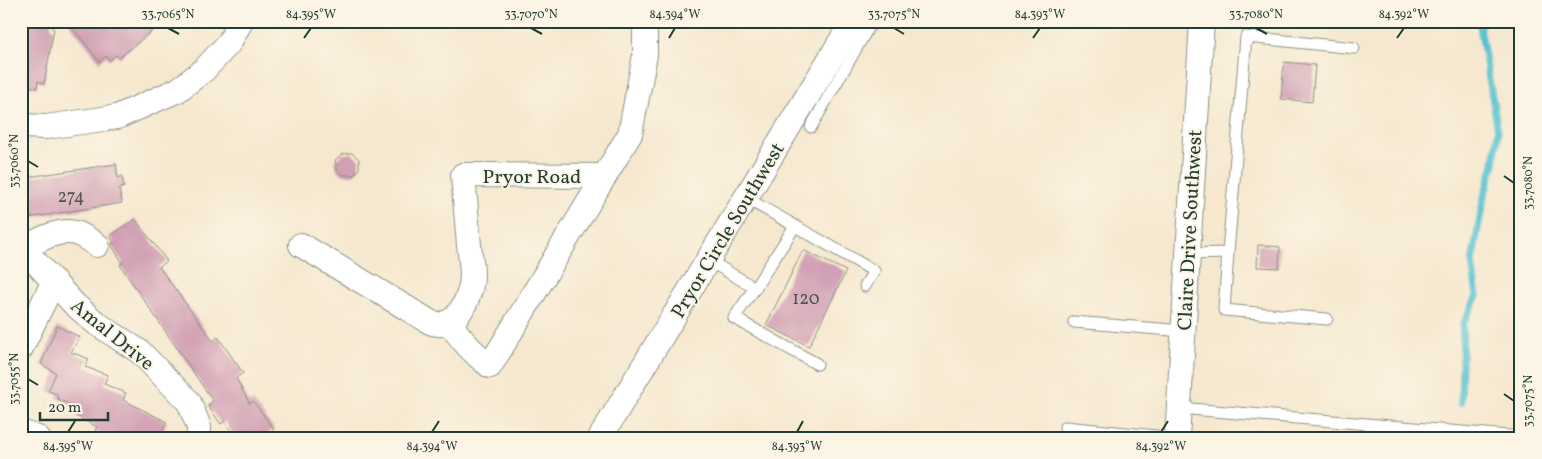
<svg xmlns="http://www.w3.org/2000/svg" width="1542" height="459" font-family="Vollkorn,serif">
<rect width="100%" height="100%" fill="#fcf5e5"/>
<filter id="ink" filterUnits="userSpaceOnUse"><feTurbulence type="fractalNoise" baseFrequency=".02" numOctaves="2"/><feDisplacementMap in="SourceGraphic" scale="10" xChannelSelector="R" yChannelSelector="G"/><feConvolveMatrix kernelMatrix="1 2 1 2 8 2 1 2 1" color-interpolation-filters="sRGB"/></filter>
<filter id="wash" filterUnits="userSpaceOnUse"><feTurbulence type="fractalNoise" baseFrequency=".0096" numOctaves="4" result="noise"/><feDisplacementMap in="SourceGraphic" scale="20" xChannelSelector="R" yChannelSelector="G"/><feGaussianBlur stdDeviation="1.12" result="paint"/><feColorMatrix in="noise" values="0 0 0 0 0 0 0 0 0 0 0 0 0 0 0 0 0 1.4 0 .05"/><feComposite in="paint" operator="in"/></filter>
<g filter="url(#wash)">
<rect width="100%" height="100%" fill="#f6e8cf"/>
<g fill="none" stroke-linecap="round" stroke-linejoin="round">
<polyline stroke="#56c2d0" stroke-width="7" points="1461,403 1463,324 1477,296 1472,262 1484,196 1494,164 1498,131 1479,21"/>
</g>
<g id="blocks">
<g fill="#d1a0b4">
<polygon points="21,21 46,21 51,22 51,27 54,29 44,84 38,81 37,88 21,84"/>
<polygon points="67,21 164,21 119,58 116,55 110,60 106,56 100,62"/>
<polygon points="1284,62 1315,65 1312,102 1281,99"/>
<polygon points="352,153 359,159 359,169 354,175 343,175 337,170 335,160 343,154"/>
<polygon points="116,164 118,178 122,176 124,187 119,189 122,203 21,219 21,178"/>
<polygon points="135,219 167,261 159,267 213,341 218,337 243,373 236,378 250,404 253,401 274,429 263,438 235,438 225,421 221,424 208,406 213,401 120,265 123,263 111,245 114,243 110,236"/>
<polygon points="1258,245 1280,247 1279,268 1257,267"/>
<polygon points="803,250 846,271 809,346 766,325"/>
<polygon points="57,326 80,337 71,352 89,359 85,367 108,375 104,384 126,393 123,400 167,422 159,438 108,438 95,430 97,427 75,415 77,409 57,398 57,394 48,391 56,373 41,364"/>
</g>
</g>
</g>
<g filter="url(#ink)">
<use href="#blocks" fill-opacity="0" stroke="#8a9282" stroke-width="1"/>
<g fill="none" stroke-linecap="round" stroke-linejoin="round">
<defs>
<g id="service">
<polyline points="811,127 872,21"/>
<polyline points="746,198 874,271 865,286"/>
<polyline points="1228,253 1224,310 1327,319"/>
<polyline points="1188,254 1228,253 1246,37 1354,48"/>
<polyline points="708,260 755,288 734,318 817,364"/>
<polyline points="755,288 795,226"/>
<polyline points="1074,322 1183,331"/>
<polyline points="1179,408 1521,437"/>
<polyline points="1065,427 1177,438"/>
</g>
<g id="minor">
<polyline points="21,126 46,127 117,117 178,90 204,70 229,43 241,21"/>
<path d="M301,245L430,322C455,334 472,296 472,276C472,265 470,255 469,245C467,222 465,198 463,175L605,176"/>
<polyline points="21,246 74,304 96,323 140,352 189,402 199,427 199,438"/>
<path d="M23,248C38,241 58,228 76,233C83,235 90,241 97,245"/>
<path d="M450,323C461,340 474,354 490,366L630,134L645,55V21"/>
<polyline points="21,348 54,281"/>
<polyline points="21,432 38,438"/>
<polyline points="600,438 853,21"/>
<polyline points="1177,438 1202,21"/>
</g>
</defs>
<use href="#service" stroke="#8a9282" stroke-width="13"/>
<use href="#minor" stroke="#8a9282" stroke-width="26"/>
<use href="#service" stroke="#fff" stroke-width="11"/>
<use href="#minor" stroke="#fff" stroke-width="24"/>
</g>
</g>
<path fill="none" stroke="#1f3d34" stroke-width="2" d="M168,28L179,34M531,28L542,34M894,28L904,34M1256,28L1267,34M304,38L311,28M669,38L675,28M1033,38L1040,28M1397,38L1404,28M28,161L38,167M1504,176L1514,183M28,379L38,385M1504,394L1514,401M68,432L75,421M432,432L439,421M797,432L803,421M1161,432L1168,421"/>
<g text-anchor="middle" stroke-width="4" stroke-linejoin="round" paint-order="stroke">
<g font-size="18" fill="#4c5654">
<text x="71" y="202">274</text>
<text x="806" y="304">120</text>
</g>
<g font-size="20" fill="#1f3d34" stroke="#fcf5e5">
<text x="532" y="183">Pryor Road</text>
<text transform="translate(727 230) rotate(-59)" y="7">Pryor Circle Southwest</text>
<text transform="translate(1189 230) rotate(-87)" y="7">Claire Drive Southwest</text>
<text transform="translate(113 334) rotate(39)" y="7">Amal Drive</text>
</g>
</g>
<rect width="1542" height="459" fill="none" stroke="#fcf5e5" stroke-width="55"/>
<path d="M40 412v8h68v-8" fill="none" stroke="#1f3d34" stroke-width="2.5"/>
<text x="48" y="412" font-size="15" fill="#1f3d34" stroke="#fcf5e5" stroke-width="4" paint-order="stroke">20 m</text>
<rect x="28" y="28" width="1486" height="404" fill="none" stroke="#1f3d34" stroke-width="2"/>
<g font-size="12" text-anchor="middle" fill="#1f3d34">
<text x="168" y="18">33.7065°N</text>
<text x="311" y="18">84.395°W</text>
<text x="531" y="18">33.7070°N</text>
<text x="675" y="18">84.394°W</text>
<text x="894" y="18">33.7075°N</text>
<text x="1040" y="18">84.393°W</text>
<text x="1256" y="18">33.7080°N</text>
<text x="1404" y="18">84.392°W</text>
<text transform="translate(14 161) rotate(-90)" y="4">33.7060°N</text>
<text transform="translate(1528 183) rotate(-90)" y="4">33.7080°N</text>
<text transform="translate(14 379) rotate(-90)" y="4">33.7055°N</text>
<text transform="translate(1528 401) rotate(-90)" y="4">33.7075°N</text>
<text x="68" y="450">84.395°W</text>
<text x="432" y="450">84.394°W</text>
<text x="797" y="450">84.393°W</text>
<text x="1161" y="450">84.392°W</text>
</g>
</svg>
